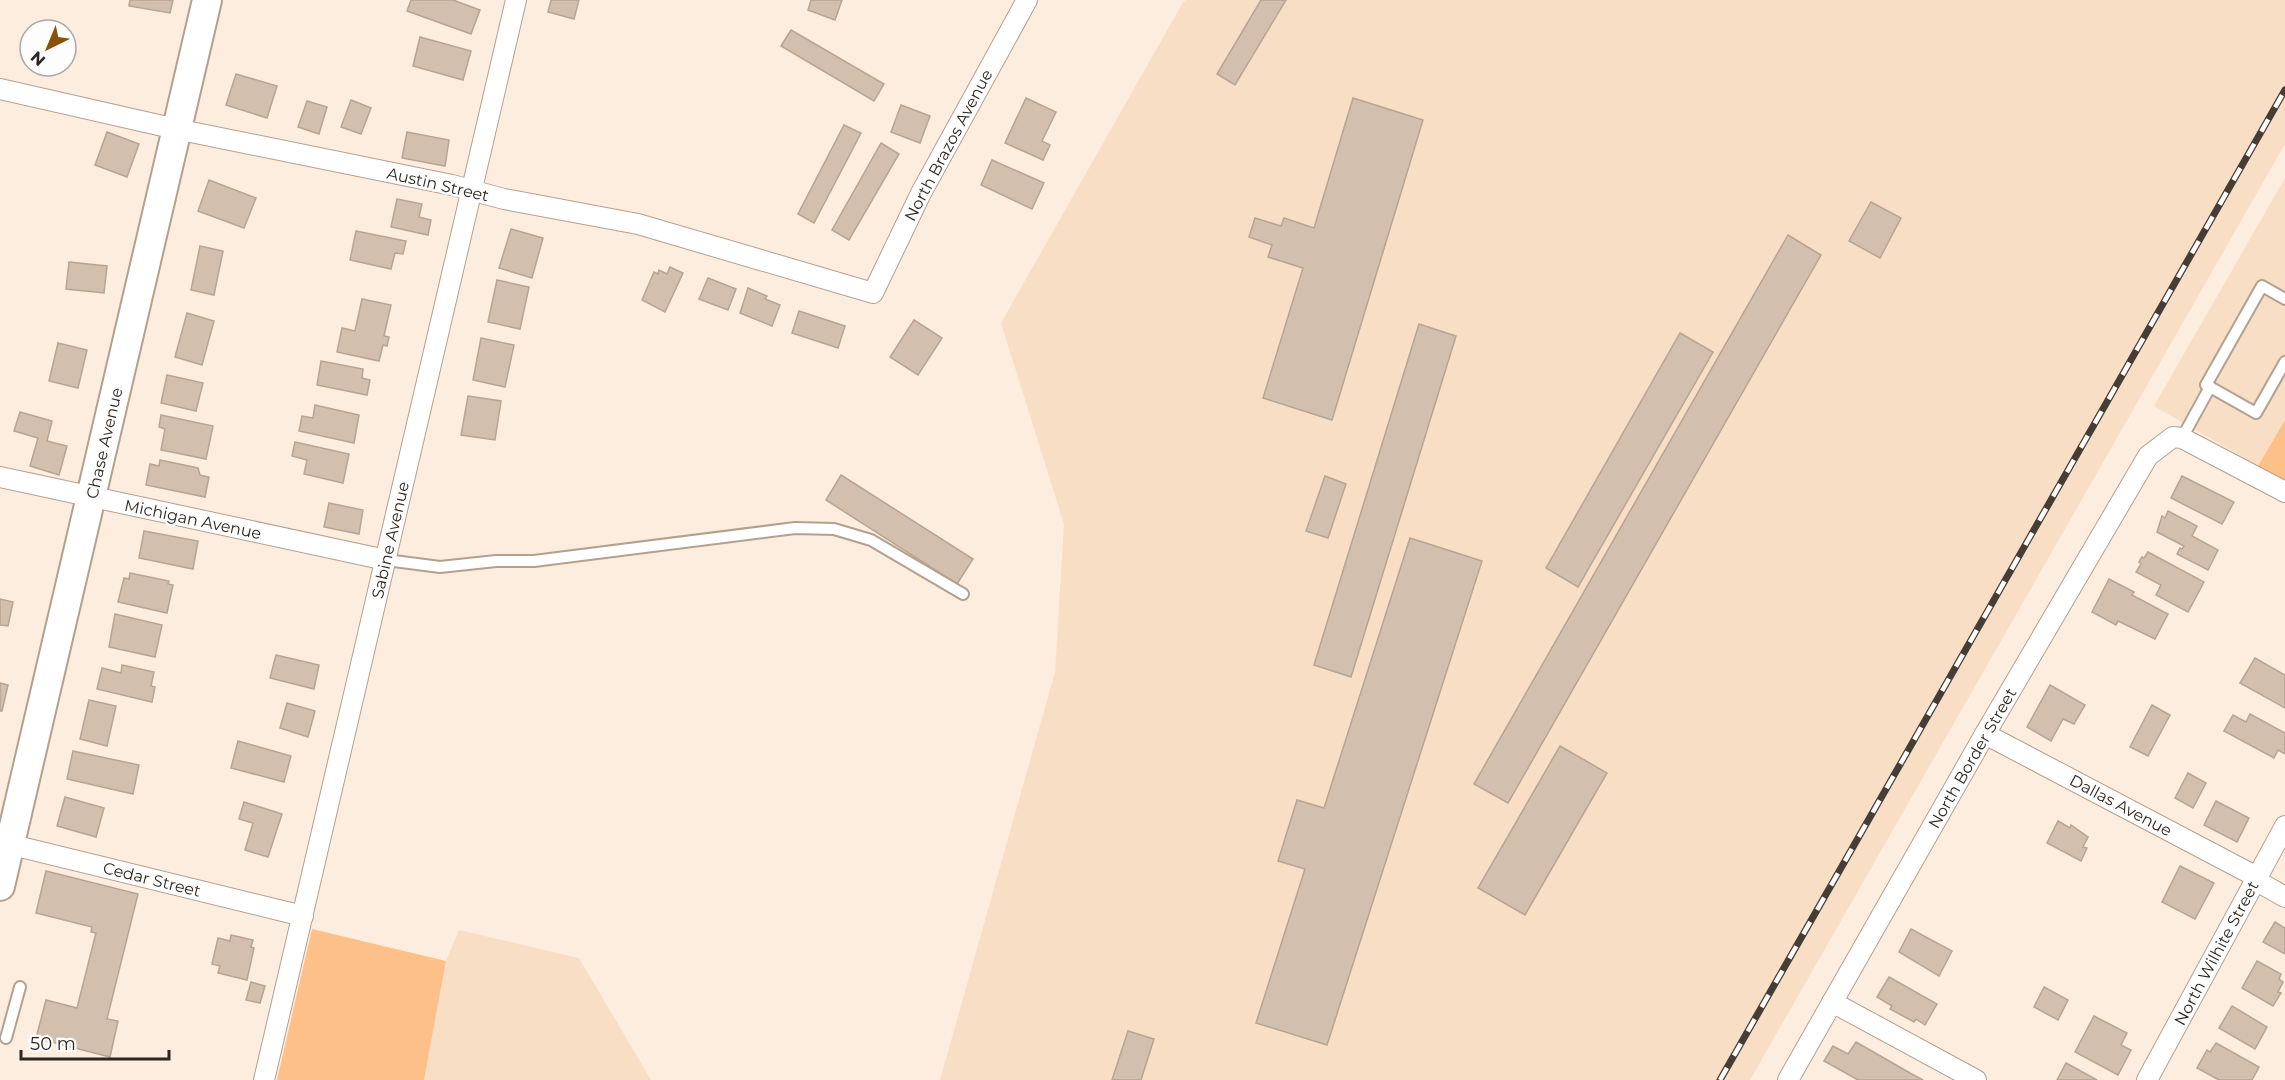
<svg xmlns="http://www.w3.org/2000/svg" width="2285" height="1080" font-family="Montserrat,sans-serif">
<rect width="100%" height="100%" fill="#fdedde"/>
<g fill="#f9dec6">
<polygon points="1186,0 2285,0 2285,144 1750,1080 940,1080 1055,672 1064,524 1001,323 1182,4"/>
<polygon points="2285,178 2285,420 2258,466 2154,406"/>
<polygon points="459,930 579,958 651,1080 424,1080 446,961"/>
</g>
<g fill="#fdc088">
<polygon points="2285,420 2285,481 2258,466"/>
<polygon points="312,929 446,961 424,1080 277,1080"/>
</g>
<g fill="#d3bfae" stroke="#b7a493" stroke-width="1.5">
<polygon points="130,0 173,0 170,13 129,6"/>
<polygon points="411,0 453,0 480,10 471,34 407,11"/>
<polygon points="551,0 579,0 574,19 548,12"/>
<polygon points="811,0 842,0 835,20 808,10"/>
<polygon points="1261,0 1286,0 1235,85 1217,74"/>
<polygon points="791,30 884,84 874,101 781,46"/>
<polygon points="420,37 471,51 463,80 413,66"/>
<polygon points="236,74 277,86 267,118 226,105"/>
<polygon points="1026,98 1056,112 1042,141 1050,145 1043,160 1005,143"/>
<polygon points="1353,98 1423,120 1332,420 1263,398 1303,268 1268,257 1272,245 1249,237 1255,218 1281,226 1284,218 1314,228"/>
<polygon points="351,100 371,108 361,134 341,127"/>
<polygon points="307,101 327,107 319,134 298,127"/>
<polygon points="901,105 930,116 920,143 891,132"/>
<polygon points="844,125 861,133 814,223 798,214"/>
<polygon points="107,132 139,144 127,177 95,165"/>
<polygon points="407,132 449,140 445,166 402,158"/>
<polygon points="881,143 899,154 849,240 832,230"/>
<polygon points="992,160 1044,183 1032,209 981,185"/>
<polygon points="209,180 256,198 244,228 198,211"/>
<polygon points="397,199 422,204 419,217 431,220 428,235 391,227"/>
<polygon points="1871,202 1901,218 1880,258 1849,241"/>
<polygon points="511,229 543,238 532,278 499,268"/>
<polygon points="356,231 406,241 403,254 395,253 391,269 350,260"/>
<polygon points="1788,235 1821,255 1508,803 1474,784"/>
<polygon points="200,246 223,251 214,295 191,290"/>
<polygon points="69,262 107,266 104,293 66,289"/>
<polygon points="670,267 683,273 665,312 642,300 654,272 658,274 659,270 667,274"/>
<polygon points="708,278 736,289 728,310 699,299"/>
<polygon points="497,280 529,287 520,329 488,322"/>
<polygon points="748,288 767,296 765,299 780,305 772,326 740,313"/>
<polygon points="362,299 391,305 384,336 389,337 387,346 383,345 379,361 337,352 342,328 355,331"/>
<polygon points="799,311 845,326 838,348 792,333"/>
<polygon points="187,313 214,321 202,365 175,357"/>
<polygon points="914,320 942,338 918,375 890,357"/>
<polygon points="1419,324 1456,336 1351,677 1314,665"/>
<polygon points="1680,333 1713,352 1578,587 1546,568"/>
<polygon points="481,338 514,345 505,387 473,380"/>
<polygon points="58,343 87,350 78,388 49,381"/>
<polygon points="321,361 363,369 362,378 370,380 367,395 317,385"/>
<polygon points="167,375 203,383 196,411 161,403"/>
<polygon points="468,396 501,401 495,440 461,435"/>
<polygon points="315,405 359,415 354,443 299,431 302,416 313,418"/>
<polygon points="20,412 52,421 47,441 67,446 59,475 30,466 38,438 14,431"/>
<polygon points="161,415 213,426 206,459 161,450 165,429 159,427"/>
<polygon points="295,442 349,454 343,483 304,474 307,460 292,456"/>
<polygon points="160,460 198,468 200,475 209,477 205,497 146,485 150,464 159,466"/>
<polygon points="841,475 973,559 957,584 826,500"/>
<polygon points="1325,476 1346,484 1328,538 1306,531"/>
<polygon points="2182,476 2234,502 2222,524 2171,498"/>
<polygon points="329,503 363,510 359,534 324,527"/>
<polygon points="2168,511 2197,526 2192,536 2218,550 2208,570 2177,554 2180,548 2182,549 2184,546 2157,532 2162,516 2165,518"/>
<polygon points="144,531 198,541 193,569 139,558"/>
<polygon points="1410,538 1482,561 1327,1045 1256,1023 1305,869 1278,861 1297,800 1324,808"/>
<polygon points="2148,552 2204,582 2188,612 2156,595 2161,585 2136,572 2141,564 2139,562 2140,560 2142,557 2144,558"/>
<polygon points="130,573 169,581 168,584 173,585 167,613 118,602 124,578 129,579"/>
<polygon points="2109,579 2134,592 2132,595 2168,614 2155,639 2118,621 2116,625 2092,612"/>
<polygon points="0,599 13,602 8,626 0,625"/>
<polygon points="115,614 162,625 155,657 109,647"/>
<polygon points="276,655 319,665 314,689 270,678"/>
<polygon points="2255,658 2285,675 2285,708 2240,683"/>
<polygon points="122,665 154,672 151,686 155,687 152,702 97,689 102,668 121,673"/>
<polygon points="0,683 8,685 2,711 0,711"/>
<polygon points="2050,685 2085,705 2074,724 2063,719 2051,741 2027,727"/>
<polygon points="89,700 116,706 107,746 80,739"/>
<polygon points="287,703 315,711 308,737 280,728"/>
<polygon points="2152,705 2170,715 2148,756 2130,747"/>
<polygon points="2250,714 2285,733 2285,754 2278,750 2274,758 2224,731 2233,715 2246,722"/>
<polygon points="238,741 291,756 284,782 231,768"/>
<polygon points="1560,746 1607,773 1525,915 1478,888"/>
<polygon points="73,751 139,765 133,794 67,779"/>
<polygon points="2188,773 2206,783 2193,808 2175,798"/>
<polygon points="65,797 104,808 96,837 57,826"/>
<polygon points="2216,801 2249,818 2237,842 2204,825"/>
<polygon points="244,802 282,814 268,857 245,850 253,823 239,819"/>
<polygon points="2058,821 2070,828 2071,825 2088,837 2083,847 2087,848 2081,861 2047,843"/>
<polygon points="2180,866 2214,883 2195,919 2162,902"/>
<polygon points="46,871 138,894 107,1019 118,1021 110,1057 36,1038 46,1000 77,1008 96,933 91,932 92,927 36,913"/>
<polygon points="2275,922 2285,928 2285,954 2263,942"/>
<polygon points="1911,929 1952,951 1939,976 1899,952"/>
<polygon points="231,935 253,940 251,947 254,948 247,980 218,973 220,966 212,964 218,938 230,941"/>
<polygon points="2257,961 2281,974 2279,979 2283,982 2278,992 2281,993 2273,1006 2242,988"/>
<polygon points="1889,977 1937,1004 1925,1025 1916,1019 1914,1022 1890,1009 1892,1006 1877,997"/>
<polygon points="251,982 265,986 260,1003 246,1000"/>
<polygon points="2044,987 2068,1000 2058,1020 2034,1007"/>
<polygon points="2232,1006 2267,1027 2255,1049 2219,1028"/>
<polygon points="2094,1016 2127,1033 2121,1045 2131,1050 2118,1075 2075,1052"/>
<polygon points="1128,1031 1154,1039 1141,1080 1112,1080"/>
<polygon points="1856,1042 1910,1073 1923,1080 1858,1080 1824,1061 1833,1046 1848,1054"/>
<polygon points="2216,1043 2259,1067 2252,1080 2219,1080 2197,1068 2207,1050 2210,1052"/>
<polygon points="2066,1063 2097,1080 2057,1080"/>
</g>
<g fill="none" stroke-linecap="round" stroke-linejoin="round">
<defs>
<g id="lane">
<polyline points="2210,387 2206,385 2262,286 2285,299"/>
<polyline points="2182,438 2210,387 2256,413 2285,362"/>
<polyline points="386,560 440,567 496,561 534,561 795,528 834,529 871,540 963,594"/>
<polyline points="6,1038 20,987"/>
</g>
<g id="street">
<polyline points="0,89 176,129 452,185 504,199 638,224 873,293 921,193 1027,0"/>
<polyline points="0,477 386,560"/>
<polyline points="1985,734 2257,877"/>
<polyline points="0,842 303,916"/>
<polyline points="2255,880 2285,897"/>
<polyline points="1832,1002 1976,1080"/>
<polyline points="264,1080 516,0"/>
<polyline points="1788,1080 1985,734 2148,456 2173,437 2182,438 2285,492"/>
<polyline points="2147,1080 2285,826"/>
</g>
<polyline id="secondary" points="0,886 207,0"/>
</defs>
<use href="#lane" stroke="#b4a08f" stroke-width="14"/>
<use href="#street" stroke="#b4a08f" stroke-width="22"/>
<use href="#secondary" stroke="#b4a08f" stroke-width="32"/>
<use href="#lane" stroke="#fff" stroke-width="10"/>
<use href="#street" stroke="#fff" stroke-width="20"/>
<use href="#secondary" stroke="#fff" stroke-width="28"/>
<defs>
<polyline id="rail" points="1720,1080 2285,90"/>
</defs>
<use href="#rail" stroke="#463e36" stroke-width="7"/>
<use href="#rail" stroke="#fdfdfd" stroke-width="4.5" stroke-dasharray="14" stroke-linecap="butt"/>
</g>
<g text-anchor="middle" stroke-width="5" stroke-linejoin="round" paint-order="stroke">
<g font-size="16" fill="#2e2720" stroke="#fdfdfd">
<text transform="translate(948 145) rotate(-62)" y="6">North Brazos Avenue</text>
<text transform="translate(438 184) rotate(13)" y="6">Austin Street</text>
<text transform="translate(104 443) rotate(-77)" y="6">Chase Avenue</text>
<text transform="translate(193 519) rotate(12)" y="6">Michigan Avenue</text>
<text transform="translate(390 540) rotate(-77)" y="6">Sabine Avenue</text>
<text transform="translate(1972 758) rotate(-60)" y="6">North Border Street</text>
<text transform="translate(2121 805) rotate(28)" y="6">Dallas Avenue</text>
<text transform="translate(152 879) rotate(14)" y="6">Cedar Street</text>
<text transform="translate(2216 953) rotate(-62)" y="6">North Wilhite Street</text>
</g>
</g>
<g transform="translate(48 48) rotate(223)"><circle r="28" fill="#fdfdfd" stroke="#aaa7a5" stroke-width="1.5"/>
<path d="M0-4.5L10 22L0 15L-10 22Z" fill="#895007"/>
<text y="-9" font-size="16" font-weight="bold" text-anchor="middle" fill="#2e2720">N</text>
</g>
<path d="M21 1050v9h148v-9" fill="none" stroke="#2e2720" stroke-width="3"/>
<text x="30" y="1050" font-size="18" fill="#2e2720" stroke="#fdfdfd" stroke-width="4.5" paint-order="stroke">50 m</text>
</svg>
